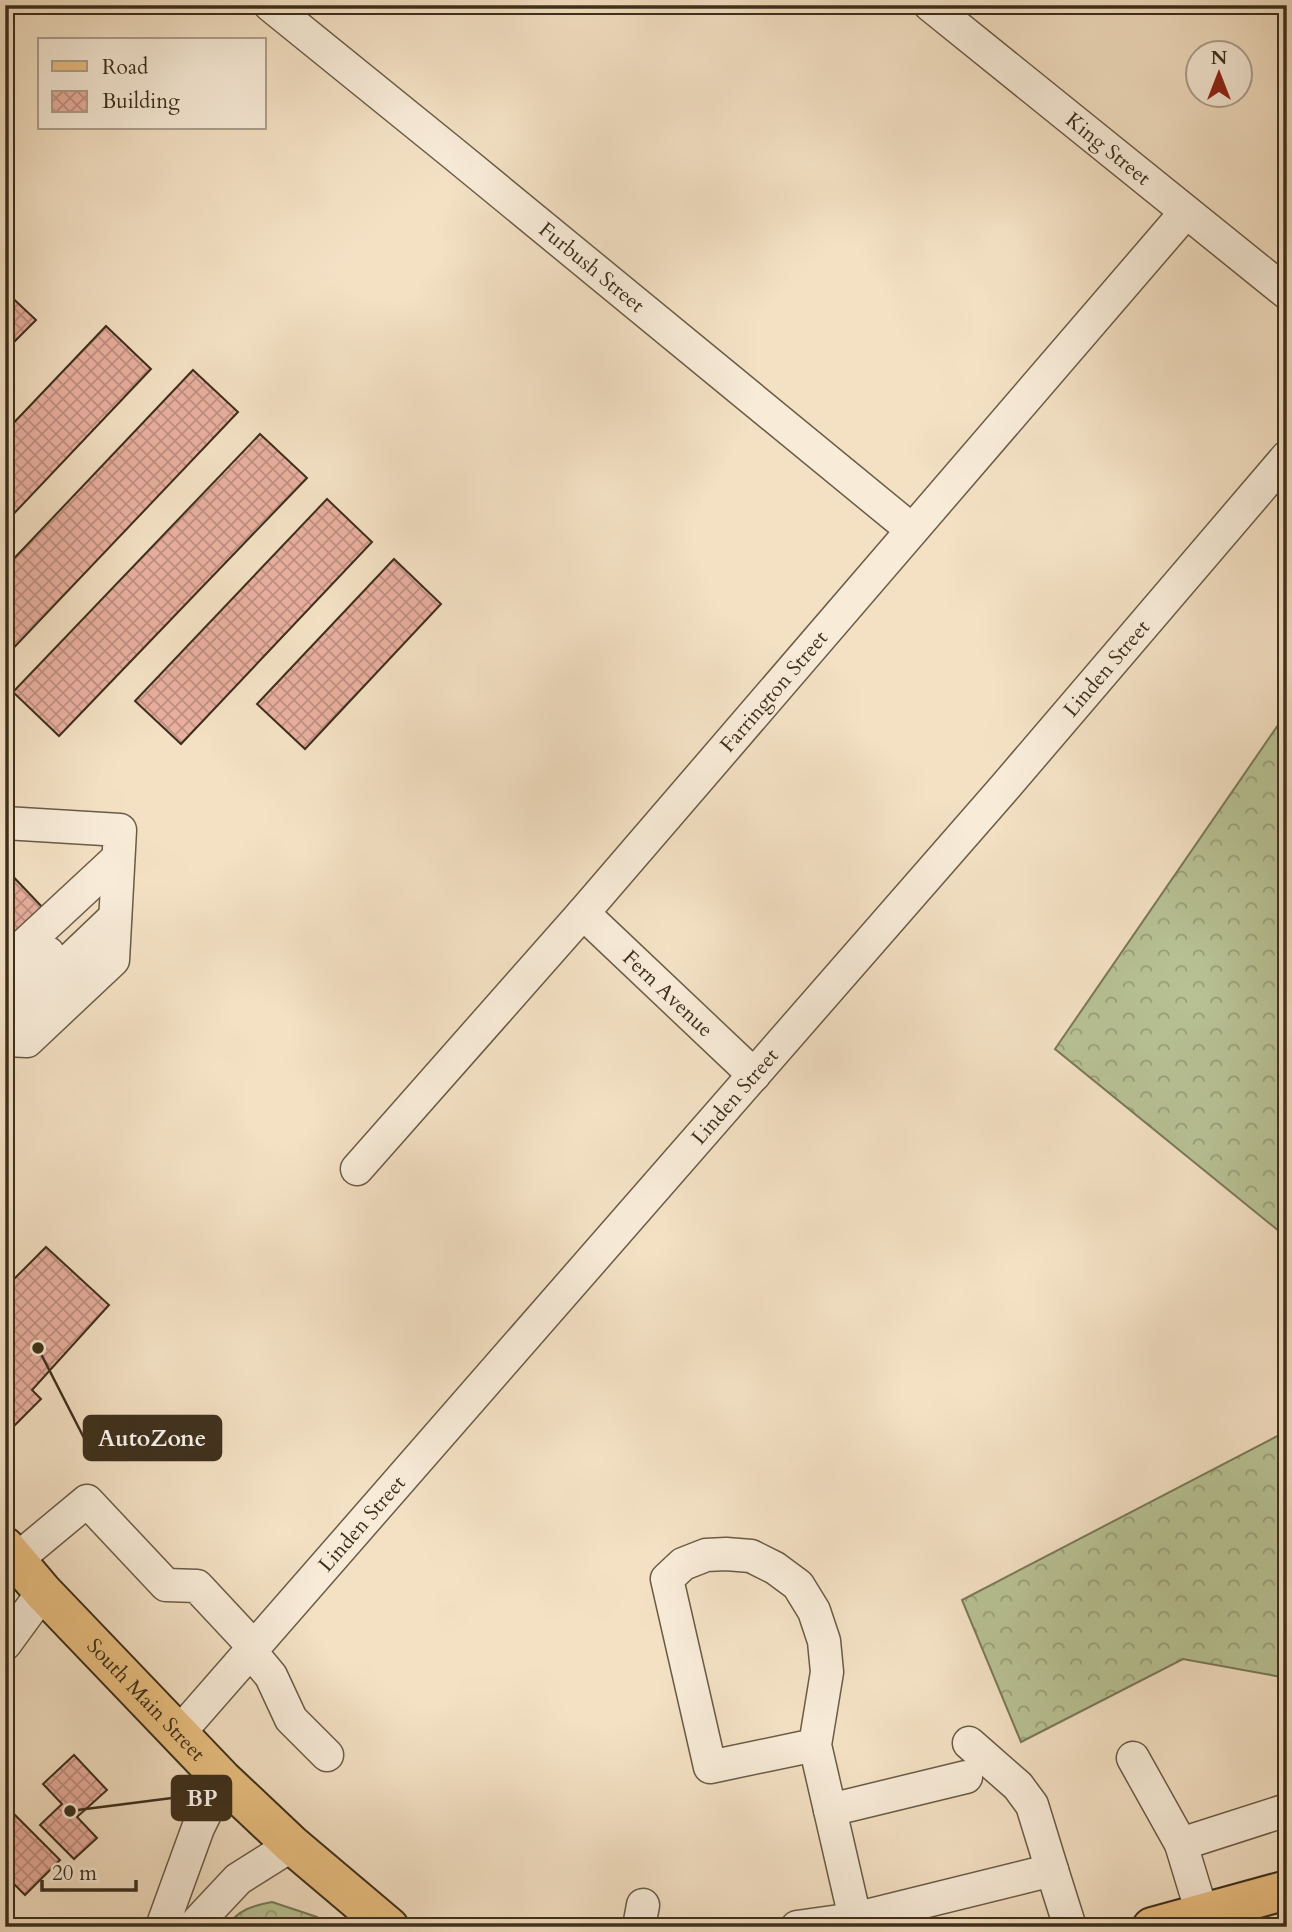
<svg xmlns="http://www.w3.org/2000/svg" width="1292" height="1932" font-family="Cardo,serif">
<defs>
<pattern id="forest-crowns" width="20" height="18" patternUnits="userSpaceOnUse" patternTransform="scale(1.75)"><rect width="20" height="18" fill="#b8c396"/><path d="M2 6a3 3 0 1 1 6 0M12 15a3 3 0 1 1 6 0" fill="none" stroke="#979f7a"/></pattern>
<pattern id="building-cross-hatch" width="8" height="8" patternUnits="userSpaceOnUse" patternTransform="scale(1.75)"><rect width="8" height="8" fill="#eab0a0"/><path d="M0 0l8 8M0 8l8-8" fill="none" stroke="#bf9082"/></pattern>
</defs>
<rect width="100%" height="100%" fill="#f4e1c4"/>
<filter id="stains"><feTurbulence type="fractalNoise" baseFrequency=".00286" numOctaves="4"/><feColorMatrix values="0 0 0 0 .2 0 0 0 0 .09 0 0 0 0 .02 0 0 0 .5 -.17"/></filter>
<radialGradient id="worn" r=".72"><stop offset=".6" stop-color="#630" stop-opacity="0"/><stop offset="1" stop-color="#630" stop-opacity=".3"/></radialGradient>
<g fill="url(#forest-crowns)" stroke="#7a7959" stroke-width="2">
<polygon points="1287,712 1287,1678 1183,1659 1021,1742 962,1600 1285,1432 1285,1236 1055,1049"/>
<path d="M272,1902L317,1917L328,1927H228C236,1910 255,1905 272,1902Z"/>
</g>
<g fill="url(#building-cross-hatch)" stroke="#3c2f1c" stroke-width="2">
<polygon points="5,291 36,320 5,351"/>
<polygon points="106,326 151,369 5,523 5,432"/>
<polygon points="193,370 238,412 5,657 5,568"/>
<polygon points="260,434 307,478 59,736 13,692"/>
<polygon points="327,499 372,542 181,744 135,701"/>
<polygon points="394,559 441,604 305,749 257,704"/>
<polygon points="5,868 44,909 5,945"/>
<polygon points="46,1247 109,1305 32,1390 41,1399 6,1434 5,1288"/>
<polygon points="74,1755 107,1790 77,1817 97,1838 74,1859 40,1825 62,1804 43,1784"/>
<polygon points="6,1806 60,1860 25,1895 5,1875"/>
</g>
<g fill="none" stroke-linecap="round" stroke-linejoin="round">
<defs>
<g id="minor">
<path id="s1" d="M270,5L454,154L912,530"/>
<path id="s2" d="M930,5L1287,293"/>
<polyline points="5,823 120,830 113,960 27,1041 5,1040"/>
<path id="s3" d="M583,913L754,1075"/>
<polyline points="5,963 118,858"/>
<polyline points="5,993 48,953"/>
<polyline points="5,1022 115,917"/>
<path id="s4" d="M357,1169L583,913L1186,212"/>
<polyline points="16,1560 87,1501 166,1585 197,1586 255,1648"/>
<polyline points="5,1644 43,1592"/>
<polyline points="251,1652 271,1676 291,1719 327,1755"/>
<path id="s5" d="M179,1733L1005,787L1287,457"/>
<polyline points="969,1743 1018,1786 1032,1805 1052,1870"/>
<polyline points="815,1745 710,1767 667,1579 683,1564 706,1555 726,1554 751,1556 775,1568 798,1585 814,1611 824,1641 827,1672 815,1745 857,1927"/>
<polyline points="1133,1758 1181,1844 1202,1913"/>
<polyline points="830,1810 966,1777"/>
<polyline points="1181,1844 1287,1810"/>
<polyline points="162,1927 198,1828 222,1779"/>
<polyline points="193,1927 238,1879 292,1845"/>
<polyline points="639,1927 643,1905"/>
<polyline points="797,1927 854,1919 1052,1870 1070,1927"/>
</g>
<g id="major">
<path id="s6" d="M5,1547L43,1592L222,1779L292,1845L389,1927"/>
<polyline points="1152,1927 1287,1890"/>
</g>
</defs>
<use href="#minor" stroke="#6a5c46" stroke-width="35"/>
<use href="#major" stroke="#3c2f1c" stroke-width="42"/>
<polyline stroke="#3c2f1c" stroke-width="4.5" stroke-dasharray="5 3.5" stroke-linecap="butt" points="273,1927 282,1922 307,1927"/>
<use href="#minor" stroke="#f8ecd9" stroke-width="32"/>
<use href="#major" stroke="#eac082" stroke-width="38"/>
</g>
<g text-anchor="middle" stroke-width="5" stroke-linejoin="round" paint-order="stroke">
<g font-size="21" fill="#3c2f1c" stroke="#f8ecd9">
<text dy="7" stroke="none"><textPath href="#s2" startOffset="229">King Street</textPath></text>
<text dy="7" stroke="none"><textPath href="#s1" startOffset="415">Furbush Street</textPath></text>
<text dy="7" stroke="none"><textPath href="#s5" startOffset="1412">Linden Street</textPath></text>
<text dy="7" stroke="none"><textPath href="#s4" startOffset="634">Farrington Street</textPath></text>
<text dy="7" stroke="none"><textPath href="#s3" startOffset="117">Fern Avenue</textPath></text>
<text dy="7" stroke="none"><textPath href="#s5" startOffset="845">Linden Street</textPath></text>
<text dy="7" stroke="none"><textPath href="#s5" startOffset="278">Linden Street</textPath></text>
<text dy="7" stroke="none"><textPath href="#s6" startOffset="208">South Main Street</textPath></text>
</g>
</g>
<path fill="none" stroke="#3c2f1c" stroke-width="2.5" d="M38 1348L84 1438M70 1811L172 1798"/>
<g fill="#3c2f1c" stroke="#f8ecd9" stroke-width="2.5">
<circle cx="38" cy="1348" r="7"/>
<circle cx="70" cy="1811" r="7"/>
</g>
<g fill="#3c2f1c" stroke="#3c2f1c" stroke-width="2.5">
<rect x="84" y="1416" width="137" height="44" rx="7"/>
<rect x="172" y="1776" width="59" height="44" rx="7"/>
</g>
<g font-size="23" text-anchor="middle" font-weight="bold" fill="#fff">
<text x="152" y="1446">AutoZone</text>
<text x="202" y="1806">BP</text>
</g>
<rect width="1292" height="1932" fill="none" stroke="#f4e1c4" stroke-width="28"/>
<rect x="7" y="7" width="1278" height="1918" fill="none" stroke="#3c2f1c" stroke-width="3.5"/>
<rect x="14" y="14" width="1264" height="1904" fill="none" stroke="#3c2f1c" stroke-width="2"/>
<rect x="38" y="38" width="228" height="91" fill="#f8ecd9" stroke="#ada08d" stroke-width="2"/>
<rect x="52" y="61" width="35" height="10" fill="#eac082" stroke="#ada08d" stroke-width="2"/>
<text x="102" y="74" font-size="21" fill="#3c2f1c">Road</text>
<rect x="52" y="91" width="35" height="21" fill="url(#building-cross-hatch)" stroke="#ada08d" stroke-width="2"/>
<text x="102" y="108" font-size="21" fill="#3c2f1c">Building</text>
<g transform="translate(1219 74)"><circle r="33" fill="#f8ecd9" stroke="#ada08d" stroke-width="2"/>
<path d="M0-5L12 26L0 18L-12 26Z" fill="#8f2418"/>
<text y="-10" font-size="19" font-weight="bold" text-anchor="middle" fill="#3c2f1c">N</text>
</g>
<path d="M42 1880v10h94v-10" fill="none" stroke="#3c2f1c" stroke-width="3.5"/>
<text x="52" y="1880" font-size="21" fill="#3c2f1c" stroke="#f8ecd9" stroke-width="5" paint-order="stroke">20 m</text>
<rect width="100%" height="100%" filter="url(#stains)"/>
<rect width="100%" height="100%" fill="url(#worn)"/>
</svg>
